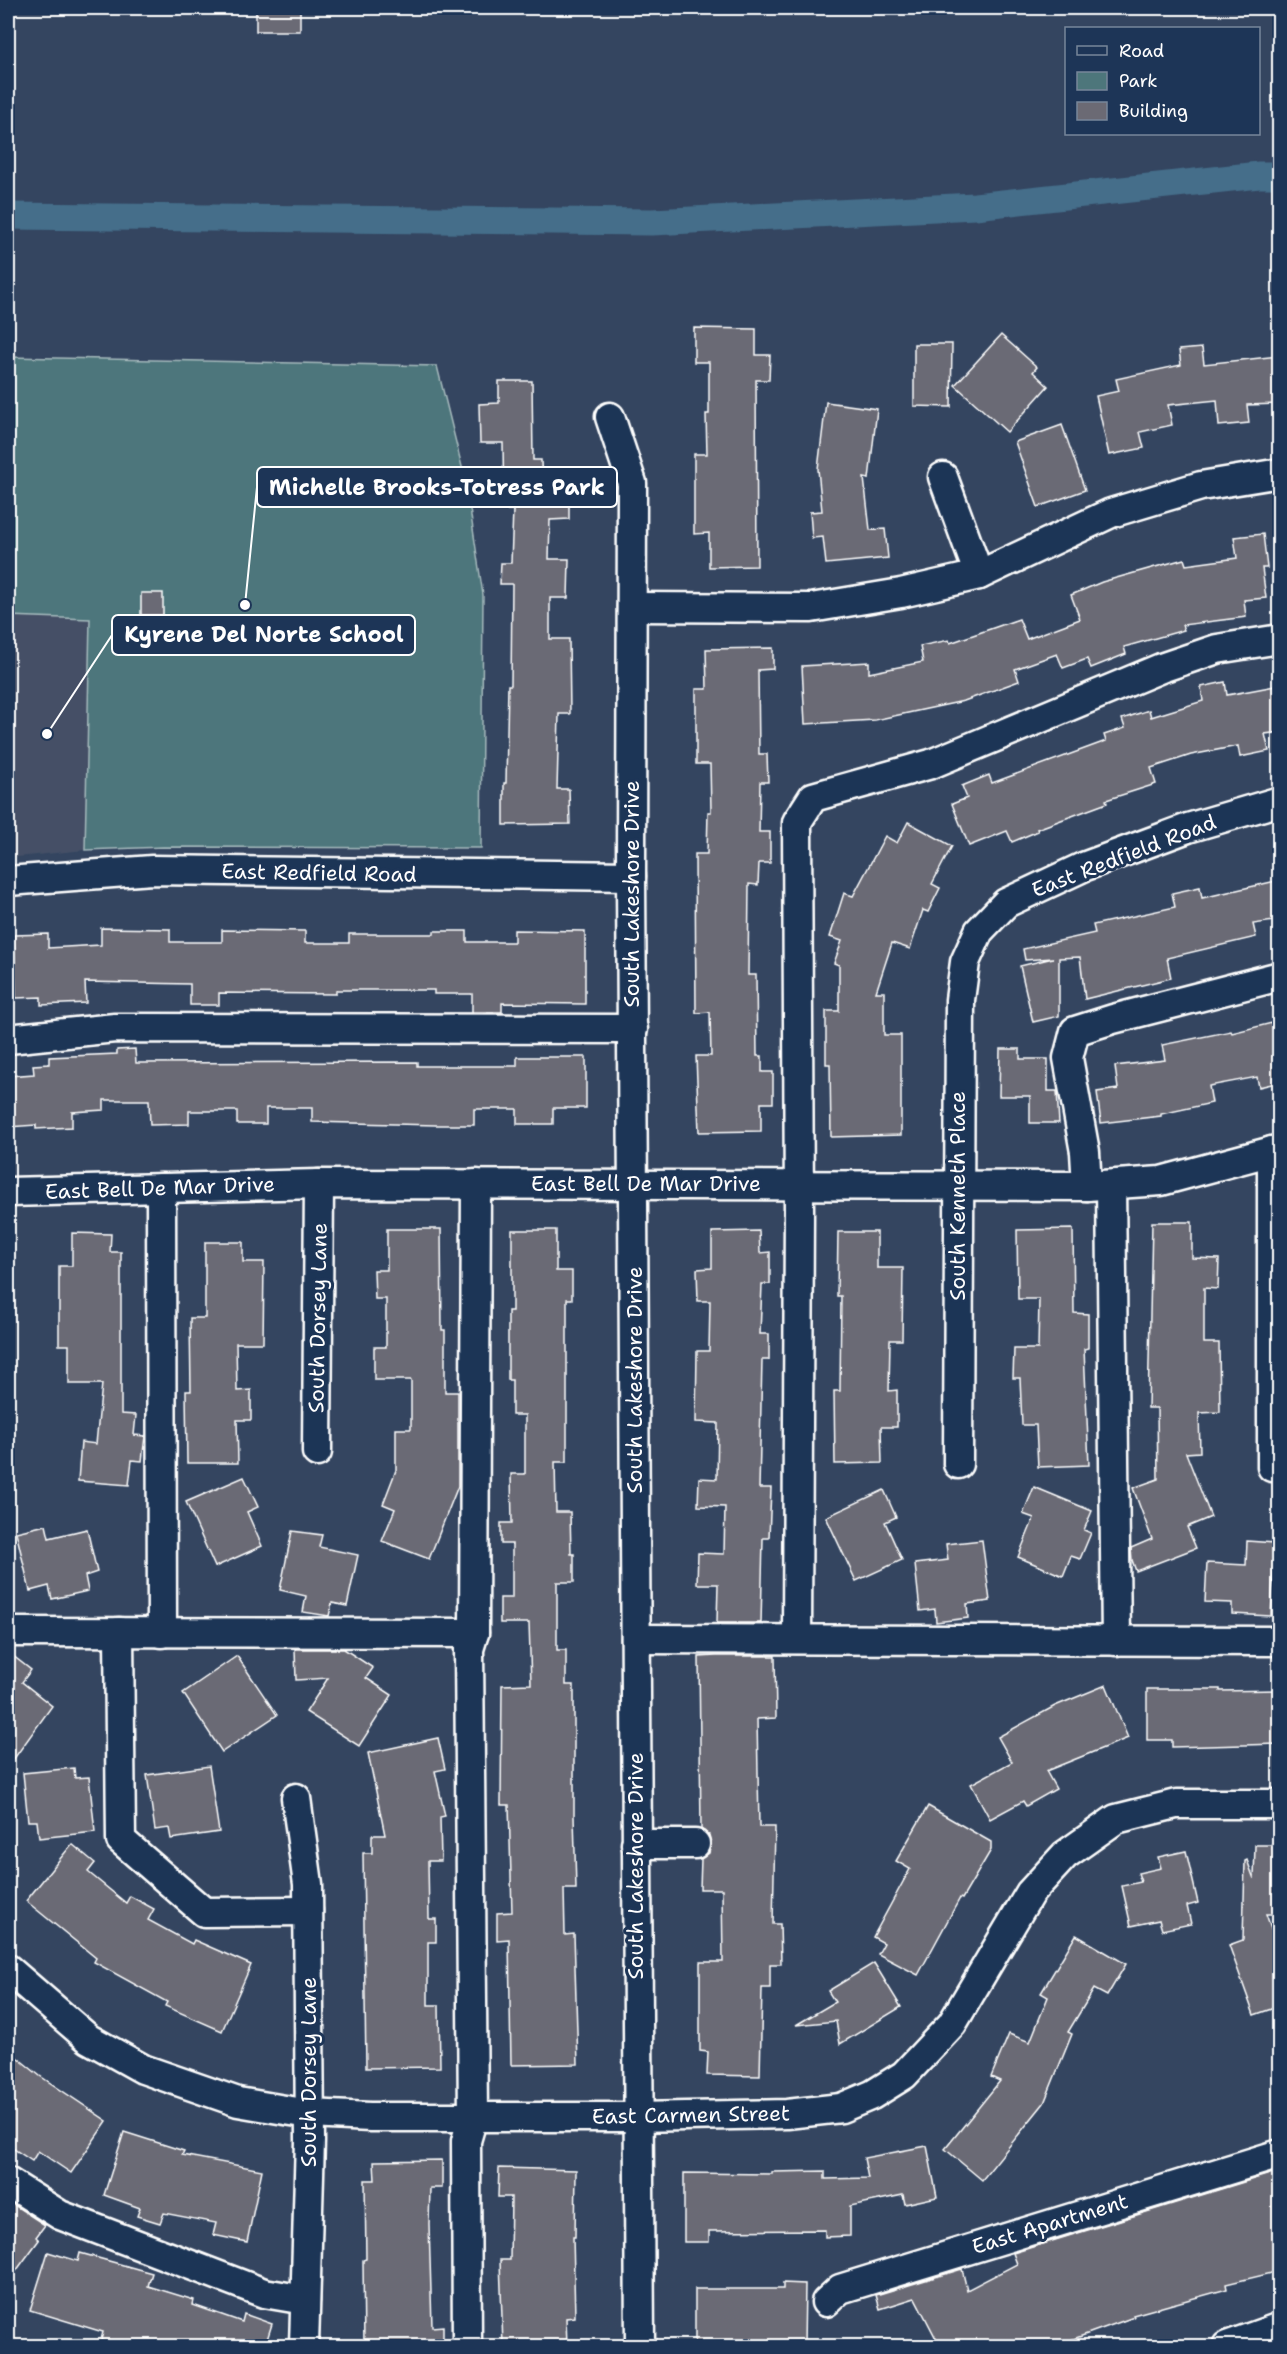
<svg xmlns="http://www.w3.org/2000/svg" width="1287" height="2354" font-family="'Shantell Sans',sans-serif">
<rect width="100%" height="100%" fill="#344560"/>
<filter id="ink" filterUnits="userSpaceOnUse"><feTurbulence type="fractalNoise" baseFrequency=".0167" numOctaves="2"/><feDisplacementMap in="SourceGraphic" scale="12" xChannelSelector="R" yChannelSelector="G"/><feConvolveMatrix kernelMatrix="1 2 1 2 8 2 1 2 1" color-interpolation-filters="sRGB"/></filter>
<g filter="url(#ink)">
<polygon fill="#445066" points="8,616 90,619 85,850 8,858"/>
<polygon fill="#4d767b" stroke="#a6babd" stroke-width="1.5" points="8,357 437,366 466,483 483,595 481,848 163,847 85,850 90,619 8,616"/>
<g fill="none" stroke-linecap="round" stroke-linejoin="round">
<polyline stroke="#446e8a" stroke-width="27" points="8,216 652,222 975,206 1259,175 1280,175"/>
</g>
<g fill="#6b6a74" stroke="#fff" stroke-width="1.5">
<rect x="256" y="8" width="44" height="23"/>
<polygon points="694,328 756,329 756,355 770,355 769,380 756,380 757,566 709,567 709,533 694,534 694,454 707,454 706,414 709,414 709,362 694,362"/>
<polygon points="1001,335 1037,367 1033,372 1048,386 1007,432 955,385"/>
<polygon points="914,344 952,344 951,407 914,406"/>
<polygon points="1202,348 1204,364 1280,356 1280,404 1247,405 1249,423 1219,426 1217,400 1168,405 1172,425 1140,432 1144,448 1109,455 1096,396 1119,391 1116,379 1181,365 1179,350"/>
<polygon points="499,381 532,381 533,460 541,460 542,492 569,491 569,519 550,520 549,559 569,559 568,598 550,598 550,639 569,639 570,714 559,714 557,789 569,789 570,824 504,825 504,783 506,783 508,685 511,685 512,584 500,584 501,563 511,563 513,510 504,510 503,443 480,443 479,404 499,403"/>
<polygon points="826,402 877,409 869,479 864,478 870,530 885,529 888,558 826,564 823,537 812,538 810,512 822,511 818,469"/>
<polygon points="1062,425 1085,490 1038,507 1015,442"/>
<polygon points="1263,534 1267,568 1262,568 1266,598 1244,600 1246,617 1182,625 1184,630 1124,647 1126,654 1091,668 1087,659 1063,668 1057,654 1015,669 1019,681 964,701 875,720 805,724 802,666 869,662 869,673 923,662 920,646 949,640 950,643 1019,619 1027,639 1080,619 1071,595 1102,582 1184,559 1186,565 1237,558 1234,537"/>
<rect x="141" y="593" width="22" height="22"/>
<polygon points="773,648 773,669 758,670 759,754 767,754 768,782 760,782 759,832 770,832 770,863 759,863 758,885 749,884 748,975 756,975 757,1056 762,1056 762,1072 773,1072 773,1103 761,1103 761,1131 699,1132 696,1056 711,1056 710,1012 696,1013 695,854 707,854 708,812 711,812 710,764 696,764 696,689 707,689 706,649"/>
<polygon points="1225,682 1227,695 1280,685 1280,732 1265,734 1269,751 1240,757 1238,746 1191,755 1151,768 1156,784 1106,800 1107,803 1037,829 1038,831 1012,842 1007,831 969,846 952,804 967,798 962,786 989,775 992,783 1106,741 1104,735 1125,728 1122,719 1149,710 1151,717 1203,701 1201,687"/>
<polygon points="908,822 952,846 932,884 940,888 928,912 923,910 910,949 892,943 876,992 884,992 884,1035 901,1035 901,1135 831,1137 830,1064 826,1064 826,1011 839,1011 839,965 834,963 842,941 830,937 844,893 853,896 885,836 897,843"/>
<polygon points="1280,880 1280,920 1253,924 1256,937 1167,958 1171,978 1085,999 1080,957 1059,958 1059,1016 1033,1022 1020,966 1053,958 1025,960 1023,949 1095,933 1093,925 1175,907 1172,893 1200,887 1202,898"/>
<polygon points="101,928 170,929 170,942 222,942 222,930 305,931 305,943 349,943 349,934 434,934 434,931 467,931 467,942 514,942 514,930 585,931 585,1004 502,1003 502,1012 472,1012 472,994 434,994 434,990 336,990 336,994 219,993 219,1005 190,1005 190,984 85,982 86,1003 41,1005 41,997 16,998 14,935 48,934 48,948 101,945"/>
<polygon points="1280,1021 1280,1082 1259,1087 1257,1077 1209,1086 1212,1103 1161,1114 1161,1116 1101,1123 1097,1092 1118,1089 1115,1066 1165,1060 1162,1045 1231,1031 1232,1033"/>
<polygon points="135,1049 136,1063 417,1062 417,1066 517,1066 517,1057 586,1057 586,1108 553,1108 553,1124 517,1124 517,1109 474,1109 474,1125 436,1125 312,1122 312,1108 266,1108 266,1124 237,1124 237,1111 189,1111 189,1124 150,1125 149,1100 104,1100 104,1110 72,1112 72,1127 36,1129 36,1125 8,1127 8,1076 34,1074 33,1065 49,1064 49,1057 117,1054 117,1050"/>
<polygon points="1000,1049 1020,1049 1020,1059 1048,1059 1048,1091 1057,1091 1059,1123 1030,1123 1030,1096 999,1096"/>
<polygon points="1152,1222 1192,1222 1192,1258 1219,1259 1218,1289 1204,1288 1204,1343 1219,1343 1220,1412 1199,1413 1200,1452 1186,1453 1211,1517 1187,1527 1196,1548 1136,1571 1132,1560 1131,1548 1152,1539 1133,1488 1158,1479 1157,1408 1148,1408"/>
<polygon points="387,1229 441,1229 442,1330 445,1330 445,1392 458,1392 458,1486 429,1559 382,1541 395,1509 383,1504 396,1470 396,1429 411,1429 411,1380 374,1380 374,1347 386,1347 386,1299 375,1299 374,1270 387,1270"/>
<polygon points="1073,1229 1074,1313 1088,1314 1088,1348 1084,1349 1089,1465 1038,1467 1036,1425 1022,1425 1020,1378 1013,1378 1014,1349 1038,1349 1039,1299 1018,1299 1017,1230"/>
<polygon points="512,1230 556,1230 556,1271 572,1271 572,1299 567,1299 567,1462 555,1462 556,1512 570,1512 571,1554 574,1554 574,1582 557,1582 557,1650 566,1650 566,1685 574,1685 574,1816 576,1889 564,1889 565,1935 574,1934 578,2064 511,2065 509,1939 497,1940 497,1913 512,1912 509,1805 501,1805 502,1685 531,1684 529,1623 500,1623 500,1598 512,1598 512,1544 501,1544 501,1523 512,1523 511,1474 525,1474 525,1415 512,1415 512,1380 508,1380 508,1311 512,1311"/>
<polygon points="759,1231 760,1253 770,1252 770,1284 762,1284 760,1334 769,1334 769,1360 762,1360 759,1488 771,1488 769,1538 763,1538 761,1623 717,1623 718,1584 697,1584 698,1553 724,1554 725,1507 698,1506 699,1478 717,1479 718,1423 696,1422 697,1351 709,1351 710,1301 698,1301 697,1269 712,1268 712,1232"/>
<polygon points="838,1232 877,1232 877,1268 903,1268 902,1340 890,1340 889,1391 897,1390 897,1427 881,1427 882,1463 835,1464 834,1391 840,1391 841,1296 837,1296"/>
<polygon points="72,1233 111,1234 110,1252 121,1252 121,1414 136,1415 134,1435 145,1436 142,1461 132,1460 129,1485 78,1481 81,1442 96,1444 102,1384 69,1384 69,1345 59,1345 59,1266 72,1266"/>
<polygon points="205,1242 243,1242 243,1262 264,1262 263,1343 236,1343 237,1391 251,1390 251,1420 237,1420 238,1463 187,1463 186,1391 191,1391 190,1318 205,1318"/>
<polygon points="244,1477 258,1507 247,1512 262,1546 215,1567 186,1502"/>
<polygon points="1034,1487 1092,1511 1084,1530 1091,1533 1080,1559 1071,1556 1063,1576 1018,1557 1034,1518 1023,1514"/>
<polygon points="884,1490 896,1517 885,1522 902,1560 856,1581 826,1517"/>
<polygon points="46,1525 49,1538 87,1529 97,1572 85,1576 88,1591 52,1599 49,1586 30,1591 16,1532"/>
<polygon points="292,1531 322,1535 319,1547 358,1555 347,1606 332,1603 329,1616 303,1612 306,1596 280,1590"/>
<polygon points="982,1540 990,1601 967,1604 968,1618 936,1622 935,1609 920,1611 915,1564 948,1560 946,1544"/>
<polygon points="1247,1541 1275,1543 1271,1616 1232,1614 1232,1603 1205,1602 1207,1563 1246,1565"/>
<polygon points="295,1649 344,1649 373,1668 366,1678 392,1695 359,1746 306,1712 328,1678 296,1680"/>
<polygon points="8,1652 31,1670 22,1682 52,1706 8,1767"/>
<polygon points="237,1656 277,1715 222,1752 183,1693"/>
<polygon points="716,1656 775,1656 776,1718 757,1719 759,1827 775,1827 773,1924 780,1924 781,1964 770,1964 770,1988 762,1988 760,2076 707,2075 708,2052 700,2051 700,1962 723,1962 722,1889 700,1889 701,1859 709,1853 711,1843 709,1835 701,1829 699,1657"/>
<polygon points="1106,1685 1128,1738 1046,1771 1056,1789 1026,1806 1023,1801 990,1819 971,1784 1012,1762 998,1737 1055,1706"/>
<polygon points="1147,1689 1220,1689 1220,1691 1280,1690 1280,1744 1172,1747 1172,1740 1147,1740"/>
<polygon points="438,1738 445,1769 435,1771 445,1816 440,1817 441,1861 428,1861 429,1919 436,1919 436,1942 428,1942 428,2005 439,2005 440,2067 366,2068 363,1853 372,1853 372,1835 385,1835 368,1753"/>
<polygon points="209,1766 219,1832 171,1839 169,1828 155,1830 147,1775"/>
<polygon points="74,1768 75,1778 89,1777 95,1832 39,1838 37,1821 28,1821 23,1773"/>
<polygon points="928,1806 991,1842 991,1850 962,1899 960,1898 918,1975 878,1954 884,1943 873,1937 910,1869 896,1861"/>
<polygon points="72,1844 95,1863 88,1872 126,1903 130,1896 154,1909 148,1920 192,1944 194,1940 251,1965 222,2031 165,2006 167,2002 94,1962 96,1958 26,1901"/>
<polygon points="1255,1845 1280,1845 1280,1914 1266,1914 1280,1953 1280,2006 1254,2015 1229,1945 1243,1940 1245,1861 1247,1860 1254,1879"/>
<polygon points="1186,1851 1198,1903 1187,1906 1191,1924 1162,1930 1159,1920 1131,1926 1122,1886 1141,1882 1138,1873 1161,1868 1158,1857"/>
<polygon points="1076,1935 1126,1964 1107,1996 1094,1989 1068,2032 1072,2034 1044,2103 982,2180 945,2149 1000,2081 991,2077 1009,2034 1030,2042 1048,1997 1041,1993"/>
<polygon points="874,1963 901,2007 840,2044 836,2021 796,2025 835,2002 828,1991"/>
<polygon points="8,2050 40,2076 107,2121 71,2173 38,2151 32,2161 8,2145"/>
<polygon points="124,2132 184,2151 182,2155 262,2170 247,2242 213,2235 216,2223 164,2213 160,2223 137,2216 140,2208 104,2195"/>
<polygon points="927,2146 937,2197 905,2204 903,2195 850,2206 850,2236 825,2237 825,2230 709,2231 709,2242 684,2242 684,2173 772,2174 772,2172 825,2171 825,2179 868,2178 864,2158"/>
<polygon points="442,2160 442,2188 430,2188 429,2224 432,2327 443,2326 443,2346 364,2346 363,2260 366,2259 365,2180 375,2180 374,2161"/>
<polygon points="499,2168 576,2170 575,2237 573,2237 575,2317 566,2318 567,2346 503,2346 500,2260 510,2260 511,2197 498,2197"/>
<polygon points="1280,2171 1280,2271 1226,2284 1227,2289 1133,2315 1134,2317 1054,2346 940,2346 915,2298 880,2309 876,2295 962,2269 967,2290 1017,2264 1013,2253"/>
<polygon points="8,2201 45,2225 36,2237 39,2240 8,2282"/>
<polygon points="48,2252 78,2261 80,2253 152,2273 148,2286 194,2300 193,2305 242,2322 244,2314 272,2324 265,2346 122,2346 101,2340 103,2332 30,2310"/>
<polygon points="783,2283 805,2284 804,2346 695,2346 695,2289 783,2289"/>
</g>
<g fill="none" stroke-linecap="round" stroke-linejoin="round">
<defs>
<g id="minor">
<polyline points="610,417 632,483 631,876 640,2346"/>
<polyline points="943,477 979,575"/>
<polyline points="632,607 811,608 901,593 979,575 1111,513 1201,486 1280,473"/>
<polyline points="8,881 152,870 631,876"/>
<polyline points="8,1039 115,1028 633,1029"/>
<polyline points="1272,1151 1272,1467"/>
<polyline points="1111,1185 1116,1641"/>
<polyline points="1087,1186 1085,1152 1068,1058 1075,1031 1113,1019 1280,976"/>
<polyline points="161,1188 162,1633"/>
<polyline points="8,1192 319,1184 1087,1186 1161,1181 1280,1149"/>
<polyline points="317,1452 319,1184"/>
<polyline points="958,1464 960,1000 965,962 979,931 1006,903 1083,867 1188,828 1280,801"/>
<polyline points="8,1632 474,1633"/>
<polyline points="119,1632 121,1840 204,1912 308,1911"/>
<polyline points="636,1639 1280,1641"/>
<polyline points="797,1639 799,1210 797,822 813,797 931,764 1161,668 1217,649 1280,639"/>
<polyline points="296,1798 308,1884 310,2141 304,2346"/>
<polyline points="636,1844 695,1844"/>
<polyline points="8,1969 89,2039 143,2069 238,2102 279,2109 310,2114 370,2117 637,2117 787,2114 841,2108 872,2095 904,2075 952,2024 1030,1893 1065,1855 1116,1819 1176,1804 1280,1804"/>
<polyline points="8,2182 60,2215 264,2293 305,2300"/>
<polyline points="826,2302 840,2289 1280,2154"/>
<polyline points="467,2346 466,2141 473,2117 469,1649 474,1633 476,1184"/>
<polyline points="1227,2346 1280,2327"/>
</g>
</defs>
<use href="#minor" stroke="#fff" stroke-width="33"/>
<use href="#minor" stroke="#1d3557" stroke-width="28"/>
</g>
</g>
<g text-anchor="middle" stroke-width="6" stroke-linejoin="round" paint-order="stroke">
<g font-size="21" fill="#fff" stroke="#1d3557">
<text transform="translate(1124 856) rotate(-21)" y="7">East Redfield Road</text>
<text transform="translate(319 873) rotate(1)" y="7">East Redfield Road</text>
<text transform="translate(632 894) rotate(-90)" y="7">South Lakeshore Drive</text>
<text x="646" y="1191">East Bell De Mar Drive</text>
<text transform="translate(160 1188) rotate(-2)" y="7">East Bell De Mar Drive</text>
<text transform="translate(958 1196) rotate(-90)" y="7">South Kenneth Place</text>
<text transform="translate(318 1318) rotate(-89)" y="7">South Dorsey Lane</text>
<text transform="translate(635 1380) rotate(-90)" y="7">South Lakeshore Drive</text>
<text transform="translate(636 1866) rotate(-90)" y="7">South Lakeshore Drive</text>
<text transform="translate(309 2072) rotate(-90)" y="7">South Dorsey Lane</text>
<text transform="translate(691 2115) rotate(-1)" y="7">East Carmen Street</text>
<text transform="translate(1050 2224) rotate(-17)" y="7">East Apartment</text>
</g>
</g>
<path fill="none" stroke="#fff" stroke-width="2" d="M245 605L257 487M47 734L112 635"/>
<g fill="#fff" stroke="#1d3557" stroke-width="2">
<circle cx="245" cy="605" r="6"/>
<circle cx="47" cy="734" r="6"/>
</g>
<g fill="#1d3557" stroke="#fff" stroke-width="2">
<rect x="257" y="467" width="360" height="40" rx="6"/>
<rect x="112" y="615" width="303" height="40" rx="6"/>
</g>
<g font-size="22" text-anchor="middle" font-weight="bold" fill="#fff">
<text x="437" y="495">Michelle Brooks-Totress Park</text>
<text x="264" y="642">Kyrene Del Norte School</text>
</g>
<rect width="1287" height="2354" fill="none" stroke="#1d3557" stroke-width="30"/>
<rect x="15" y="15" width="1257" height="2324" fill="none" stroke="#fff" stroke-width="2" filter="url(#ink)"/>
<rect x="1065" y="27" width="195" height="108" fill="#1d3557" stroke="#77869a" stroke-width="1.5"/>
<rect x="1077" y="46" width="30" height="9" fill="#1d3557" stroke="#77869a" stroke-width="1.5"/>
<text x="1119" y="57" font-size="18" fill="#ffffff">Road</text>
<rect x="1077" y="72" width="30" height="18" fill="#4d767b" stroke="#77869a" stroke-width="1.5"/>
<text x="1119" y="87" font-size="18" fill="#ffffff">Park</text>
<rect x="1077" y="102" width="30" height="18" fill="#6b6a74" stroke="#77869a" stroke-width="1.5"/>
<text x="1119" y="117" font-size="18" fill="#ffffff">Building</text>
</svg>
